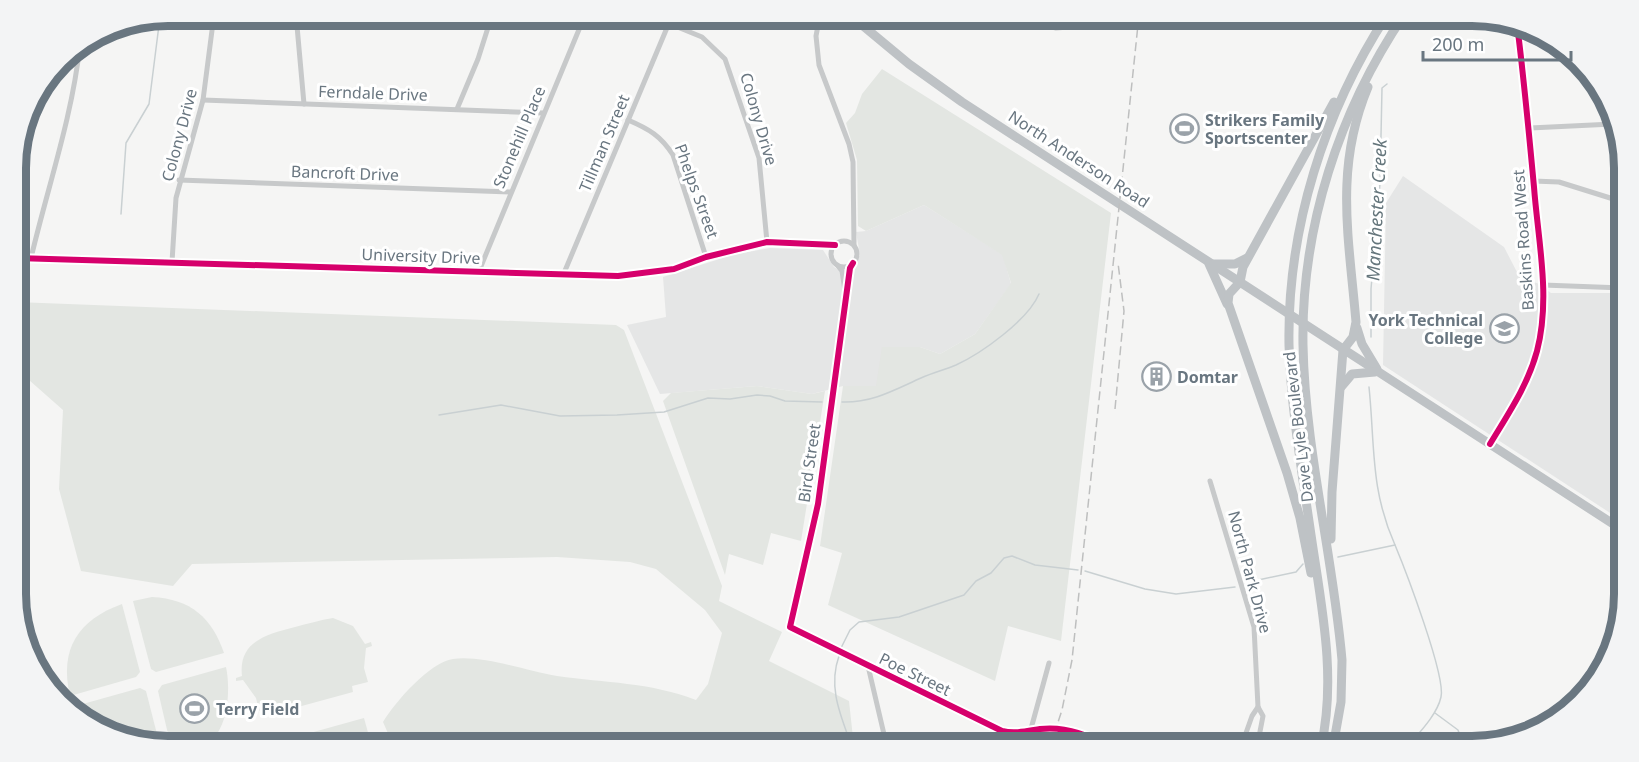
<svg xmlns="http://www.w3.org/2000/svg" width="1639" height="762" font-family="'Noto Sans',sans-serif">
<rect width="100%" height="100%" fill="#f5f5f4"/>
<g fill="#e5e6e6">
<polygon points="1403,176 1504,247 1518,274 1524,280 1537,283 1551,293 1623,293 1624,522 1383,365 1386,203"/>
<polygon points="924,205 1003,255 1011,284 975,334 940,354 920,347 876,387 843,386 812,394 757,386 660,394 627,325 666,317 663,277 732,255 770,248 823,250 834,267 839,270 852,269 860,255 856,232 866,231"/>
</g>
<g fill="#e3e6e2">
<polygon points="882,69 1111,213 1061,641 1008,626 995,681 828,605 842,553 820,546 843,386 876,386 882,347 920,347 940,354 975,334 1011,283 1002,255 924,205 866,231 858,226 857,160 846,123 855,113 862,94"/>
<path d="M16,302L616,325L624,330L722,586L719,601L782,632L769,661L849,701L854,747H394L383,722C395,702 430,662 453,659C483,655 527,671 557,676C606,683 649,682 696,700L708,684L722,633L705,610L656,569L630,562L557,557L192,564L173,586L81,571L59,489L63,410L29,380L16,379Z"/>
<polygon points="757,386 812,394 825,391 801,541 771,533 763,565 729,554 725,575 663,401 671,393"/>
<path d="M152,597C191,599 212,618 224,653L156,672L151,669L133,601Z"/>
<path d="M122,604L140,672L136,677L70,696C59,649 78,620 122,604Z"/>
<path d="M333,618L353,626L365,644L371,642L372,646L366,648L364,668L368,682L352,686L353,692L276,713L275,707L259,711L256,698L243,680L236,681V678L242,676C238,641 268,634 295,627C307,624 320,620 333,618Z"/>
<path d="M226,667C231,690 229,738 200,747C192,749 179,747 171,747L158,691L162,685Z"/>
<polygon points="140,688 146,691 160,746 109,735 72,707"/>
<polygon points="364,718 372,747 275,747 274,743"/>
</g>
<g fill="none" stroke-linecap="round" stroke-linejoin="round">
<g stroke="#c9d0d2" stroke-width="1.5">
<polyline points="121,214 126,143 149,104 160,17"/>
<polyline points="1371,337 1371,289 1380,183 1382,88 1387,84"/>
<path d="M842,402C872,403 894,390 921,378C932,373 944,370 956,365C982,353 1028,320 1039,294"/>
<polyline points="439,415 501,405 560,416 617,415 664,412 708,398 730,399 757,395 770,396 785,401 822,402"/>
<path d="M1395,545C1405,569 1446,676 1441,697C1437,715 1419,733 1407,747"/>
<path d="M1338,557L1395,545C1370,489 1375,445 1369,387"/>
<polyline points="1085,571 1145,589 1176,594 1235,587"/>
<polyline points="1249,582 1296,572 1303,564"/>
<polyline points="841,648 850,630 859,622 899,617 964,595 976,581 991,573 1004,558 1012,556 1035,565 1078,570"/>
<path d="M839,656C829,684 838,709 848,736"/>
<polyline points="1435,713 1458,730 1464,747"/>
<polyline points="851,742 852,747"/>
</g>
<g stroke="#c7c9ca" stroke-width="5">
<polyline points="296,15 304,104"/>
<polyline points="396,15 401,21"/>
<polyline points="648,15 702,37 725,59 759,158 767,242"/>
<polyline points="820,15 816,36 819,65 849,144 853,162 854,245"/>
<polyline points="1002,15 1056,28 1069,27 1075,15"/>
<polyline points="203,100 543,113"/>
<polyline points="457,109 478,59 492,15"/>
<path d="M628,120C649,129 661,136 673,155L706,257"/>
<polyline points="1530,128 1613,124"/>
<polyline points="179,180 510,192"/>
<polyline points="1533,181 1559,182 1623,202"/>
<circle cx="844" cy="254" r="13"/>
<polyline points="16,258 618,276 674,269 706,257 767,242 835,245"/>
<path d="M31,258C48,186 72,118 80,45"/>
<polyline points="172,262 176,198 203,100 214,15"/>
<path d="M853,263L850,268L818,504L790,627L1002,731C1015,734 1027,731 1040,729C1065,726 1089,735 1109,747"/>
<polyline points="838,266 842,271 845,291"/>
<polyline points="479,271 585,15"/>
<polyline points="564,273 669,23"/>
<polyline points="1543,285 1623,288"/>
<path d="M1490,444C1508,414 1528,385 1537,351C1551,297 1538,241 1534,187C1529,133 1524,79 1517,24"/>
<polyline points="1210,481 1254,627 1258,707 1263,716 1257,747"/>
<polyline points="868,666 887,747"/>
<polyline points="1026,747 1049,663"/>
<polyline points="1064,747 1071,731"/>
<polyline points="1241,747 1252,716 1258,707"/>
</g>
<g stroke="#bec2c5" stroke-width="9">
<polyline points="850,15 909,64 962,102 1624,531"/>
<polyline points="1209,264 1227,304"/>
<polyline points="1214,264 1235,264 1247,258"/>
<polyline points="1357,328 1362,344 1377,369"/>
<polyline points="1341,387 1352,374 1375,372"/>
<path d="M1331,539L1332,492L1343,350L1353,337L1356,322C1349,238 1334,168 1368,87"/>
<polyline points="1311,573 1300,518 1287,473 1228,303 1229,294 1240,282 1243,267 1334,102"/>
<path d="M1321,747C1337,677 1321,604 1311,535C1302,472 1291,409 1289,345C1287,229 1324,112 1387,15"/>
<path d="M1333,747L1341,702L1342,660C1333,555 1305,450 1303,345C1301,228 1339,111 1404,15"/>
</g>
<g stroke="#bebfbf" stroke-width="1.5" stroke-dasharray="9 4.5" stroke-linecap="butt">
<polyline points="1115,409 1124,311 1118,263"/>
<polyline points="1050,747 1062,710 1072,660 1139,15"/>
</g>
<defs>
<g id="cycleway">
<polyline points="16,258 618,276 674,269 706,257 767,242 835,245"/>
<path d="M853,263L850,268L818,504L790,627L1002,731C1015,734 1027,731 1040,729C1065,726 1089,735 1109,747"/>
<path d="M1490,444C1508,414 1528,385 1537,351C1551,297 1538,241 1534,187C1529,133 1524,79 1517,24"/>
</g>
</defs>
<use href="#cycleway" stroke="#fff" stroke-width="10"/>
<use href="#cycleway" stroke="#d6006c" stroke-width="6"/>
</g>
<defs>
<symbol id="stadium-ring" viewBox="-11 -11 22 22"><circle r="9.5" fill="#fff" stroke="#9aa2a9" stroke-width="1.5"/><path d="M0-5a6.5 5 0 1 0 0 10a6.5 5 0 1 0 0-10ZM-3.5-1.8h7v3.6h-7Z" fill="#9aa2a9"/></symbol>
<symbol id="university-ring" viewBox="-11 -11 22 22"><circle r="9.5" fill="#fff" stroke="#9aa2a9" stroke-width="1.5"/><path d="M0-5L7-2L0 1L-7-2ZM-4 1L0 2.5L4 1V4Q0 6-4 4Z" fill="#9aa2a9"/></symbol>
<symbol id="building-ring" viewBox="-11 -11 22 22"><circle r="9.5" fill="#fff" stroke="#9aa2a9" stroke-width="1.5"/><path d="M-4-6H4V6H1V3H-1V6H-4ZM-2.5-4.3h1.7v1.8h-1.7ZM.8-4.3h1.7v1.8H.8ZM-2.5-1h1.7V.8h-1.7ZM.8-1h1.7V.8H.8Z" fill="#9aa2a9"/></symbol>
</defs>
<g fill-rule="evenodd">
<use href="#stadium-ring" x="1168" y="112" width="33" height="33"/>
<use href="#university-ring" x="1488" y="312" width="33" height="33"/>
<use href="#building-ring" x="1140" y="360" width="33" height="33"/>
<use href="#stadium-ring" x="178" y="692" width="33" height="33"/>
</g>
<g text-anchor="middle" stroke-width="6" stroke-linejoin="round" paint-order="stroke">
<g font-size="16" fill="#697680" stroke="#fff">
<text transform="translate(373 93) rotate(2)" y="6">Ferndale Drive</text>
<text transform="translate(759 119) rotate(74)" y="6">Colony Drive</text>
<text transform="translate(179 135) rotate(-75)" y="6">Colony Drive</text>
<text transform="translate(519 137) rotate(-67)" y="6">Stonehill Place</text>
<text transform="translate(604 143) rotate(-67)" y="6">Tillman Street</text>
<text transform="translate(1079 159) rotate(33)" y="6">North Anderson Road</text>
<text transform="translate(345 173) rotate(2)" y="6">Bancroft Drive</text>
<text transform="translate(697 191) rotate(70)" y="6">Phelps Street</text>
<text transform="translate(1523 240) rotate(-94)" y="6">Baskins Road West</text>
<text transform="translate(421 256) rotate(2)" y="6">University Drive</text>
<text transform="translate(1298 427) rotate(-97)" y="6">Dave Lyle Boulevard</text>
<text transform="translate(809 463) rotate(-82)" y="6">Bird Street</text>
<text transform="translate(1250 572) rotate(75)" y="6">North Park Drive</text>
<text transform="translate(915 674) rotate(26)" y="6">Poe Street</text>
</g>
<g font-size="16" font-weight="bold" fill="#697680" stroke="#fff" text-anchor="start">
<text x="1205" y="126">Strikers Family<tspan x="1205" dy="18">Sportscenter</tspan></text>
<text x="1483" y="326" text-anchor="end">York Technical<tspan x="1483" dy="18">College</tspan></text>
<text x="1177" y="383">Domtar</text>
<text x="216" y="715">Terry Field</text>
</g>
<g font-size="18" font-style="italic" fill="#65767c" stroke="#fff">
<text transform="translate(1377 210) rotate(-87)" y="6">Manchester Creek</text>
</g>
</g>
<path d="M0 0H1639V762H0ZM168 26H1472A142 142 0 0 1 1614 168V594A142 142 0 0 1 1472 736H168A142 142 0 0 1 26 594V168A142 142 0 0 1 168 26Z" fill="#f3f4f5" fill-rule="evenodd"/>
<path fill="none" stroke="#697680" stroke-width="8" d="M168 26H1472A142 142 0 0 1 1614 168V594A142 142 0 0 1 1472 736H168A142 142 0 0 1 26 594V168A142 142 0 0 1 168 26Z"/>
<path d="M1423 51v9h148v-9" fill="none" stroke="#697680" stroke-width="3"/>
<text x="1432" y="51" font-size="18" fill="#697680" stroke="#ffffff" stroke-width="4.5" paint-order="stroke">200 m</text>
</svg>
